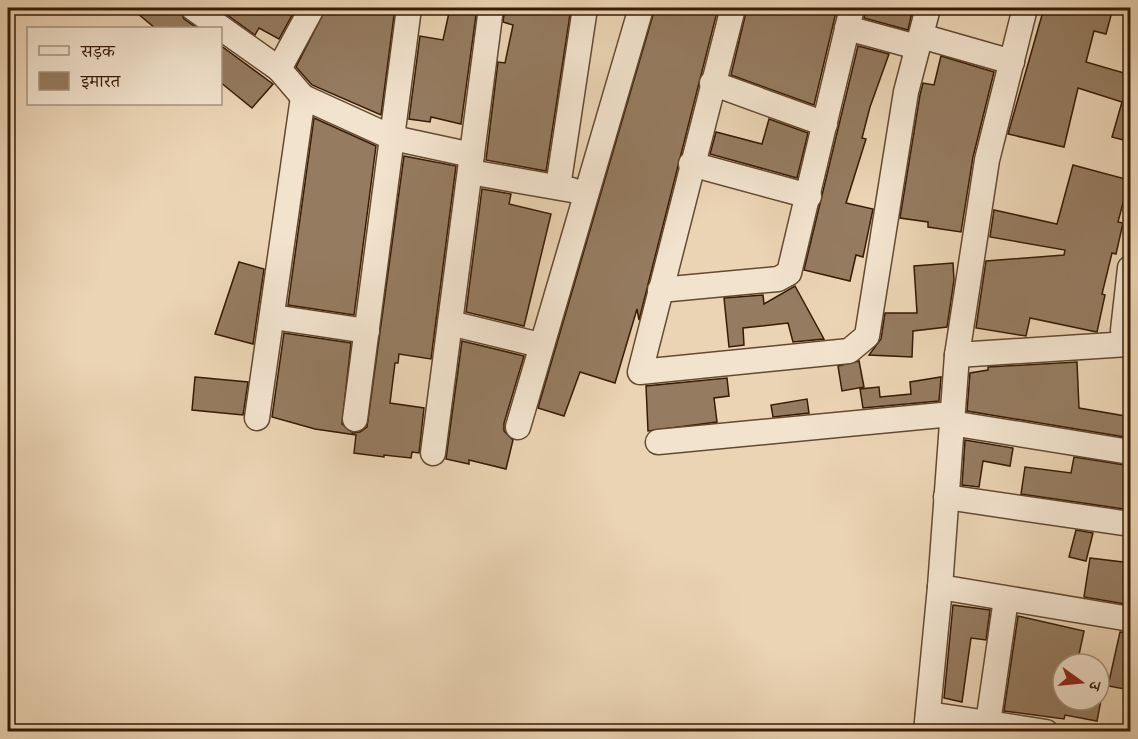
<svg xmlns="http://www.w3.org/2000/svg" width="1138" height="739" font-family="Vollkorn,'Noto Serif Devanagari',serif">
<rect width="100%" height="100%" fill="#ebd4b4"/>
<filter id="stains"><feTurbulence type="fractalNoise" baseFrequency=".00333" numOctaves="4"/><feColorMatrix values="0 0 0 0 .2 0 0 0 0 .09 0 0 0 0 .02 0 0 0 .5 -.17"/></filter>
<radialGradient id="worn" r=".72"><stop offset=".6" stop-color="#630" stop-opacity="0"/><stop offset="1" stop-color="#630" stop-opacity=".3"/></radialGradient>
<g fill="#957b60" stroke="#371b05" stroke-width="1.5">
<polygon points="131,8 179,8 184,19 197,28 155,28"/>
<polygon points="229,8 296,8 279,39 259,28 255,35 226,14"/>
<polygon points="326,8 395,8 381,115 312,85 296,67"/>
<polygon points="450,8 477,8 461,124 431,117 430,122 409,119 420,36 443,40"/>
<polygon points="505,8 571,8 546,171 486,160 498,62 505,63 513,25 503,22"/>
<polygon points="655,8 718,8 639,320 637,309 615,383 580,372 564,416 538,408"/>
<polygon points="747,8 837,8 814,105 731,75"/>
<polygon points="866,8 913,8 908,30 864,18"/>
<polygon points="1044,8 1113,8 1106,34 1094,31 1086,62 1131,75 1131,142 1112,137 1122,102 1078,88 1064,147 1008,134"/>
<polygon points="220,45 273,84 252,108 220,82"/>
<polygon points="858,46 889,54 870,107 862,138 866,139 846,203 873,209 863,257 856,255 850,281 804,270"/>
<polygon points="941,56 994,72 973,157 961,232 928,227 928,222 900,218 920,95 923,83 934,85"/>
<polygon points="314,118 376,146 354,315 288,305"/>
<polygon points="769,119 808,133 797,178 710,154 716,132 762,144"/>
<polygon points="404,156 456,166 431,359 399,354 398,363 395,363 390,403 424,408 419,453 412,452 411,458 384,455 384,457 354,453 356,435 315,429 272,417 284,333 351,343 342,424 353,433 360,432 367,427"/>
<polygon points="1073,165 1129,180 1118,222 1123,223 1116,254 1112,253 1102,294 1105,295 1097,332 1030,318 1026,336 976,328 986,261 1064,255 1065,250 990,237 994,210 1057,224"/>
<polygon points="482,189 511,194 509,204 551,214 524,326 466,312"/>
<polygon points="239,262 264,269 253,344 215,334"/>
<polygon points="953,263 954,280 947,327 913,331 912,357 869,355 881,339 885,313 917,313 914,266"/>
<polygon points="795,286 824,339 793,342 788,323 743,328 744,345 729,347 724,298 763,295 764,304"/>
<polygon points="462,341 524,356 504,423 504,431 513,440 506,469 469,460 469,464 446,459"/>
<polygon points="859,361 864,387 842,391 838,366"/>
<polygon points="1077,362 1079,408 1131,417 1131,438 967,411 970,373 988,370 988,367"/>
<polygon points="195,377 248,382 243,415 192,410"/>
<polygon points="941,377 939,401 863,408 860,389 879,387 880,397 911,394 910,382"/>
<polygon points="727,378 729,396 714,398 717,422 648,431 646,386"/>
<polygon points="807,399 809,413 773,417 771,405"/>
<polygon points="965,440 1013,448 1010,466 983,461 979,487 962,485"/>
<polygon points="1074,457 1131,466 1131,510 1021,494 1025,467 1071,473"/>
<polygon points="1076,530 1093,533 1086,561 1069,557"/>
<polygon points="1090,558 1131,563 1131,605 1084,597"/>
<polygon points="953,605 990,610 986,640 971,638 962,702 944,698"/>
<polygon points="1018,616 1084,631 1077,664 1063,664 1063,700 1101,700 1097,721 1065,715 1064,719 1004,711"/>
<polygon points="1120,632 1131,633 1131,690 1108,686"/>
</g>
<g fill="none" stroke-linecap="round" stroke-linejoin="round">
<defs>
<g id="street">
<polyline points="193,8 279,69 303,97 393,138 472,155"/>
<polyline points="733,8 640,372 849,351 867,336 906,92 928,8"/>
<polyline points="847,28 917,47"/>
<polyline points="921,36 1012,62"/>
<polyline points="279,69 312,8"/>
<polyline points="712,83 825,124"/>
<polyline points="691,164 809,196"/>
<polyline points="470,172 572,190"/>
<polyline points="558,187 585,8"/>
<polyline points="1130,268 1123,330 1130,346"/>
<polyline points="660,290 778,279 789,273 852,8"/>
<polyline points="273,317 367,331"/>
<polyline points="450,323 540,345"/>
<polyline points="957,355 1128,344"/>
<polyline points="257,418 303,97"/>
<polyline points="355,419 409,8"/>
<polyline points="951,423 1130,452"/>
<polyline points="518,427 641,8"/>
<polyline points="658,442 952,414"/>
<polyline points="433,453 491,8"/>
<polyline points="946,497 1130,524"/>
<polyline points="940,587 1130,619"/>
<polyline points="928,714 1046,732"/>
<polyline points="988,723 1006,599"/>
<polyline points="926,732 940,587 957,355 987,160 1025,8"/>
</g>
</defs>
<use href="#street" stroke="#644931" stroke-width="27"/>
<use href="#street" stroke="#f2e3ce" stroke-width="24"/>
</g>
<rect width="1138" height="739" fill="none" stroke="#ebd4b4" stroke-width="30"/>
<rect x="9" y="9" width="1120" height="721" fill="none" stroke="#371b05" stroke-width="3"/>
<rect x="15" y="15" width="1108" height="709" fill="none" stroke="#371b05" stroke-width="1.5"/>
<rect x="27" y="27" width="195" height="78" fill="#f2e3ce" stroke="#a7937e" stroke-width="1.5"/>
<rect x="39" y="46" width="30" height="9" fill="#f2e3ce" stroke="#a7937e" stroke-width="1.5"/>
<text x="81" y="57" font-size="18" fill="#371b05">सड़क</text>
<rect x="39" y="72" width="30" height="18" fill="#957b60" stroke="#a7937e" stroke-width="1.5"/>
<text x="81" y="87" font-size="18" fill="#371b05">इमारत</text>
<g transform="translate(1081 682) rotate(105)"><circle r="28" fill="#f2e3ce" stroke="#a7937e" stroke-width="1.5"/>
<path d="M0-4.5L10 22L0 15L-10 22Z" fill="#8f2418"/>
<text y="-9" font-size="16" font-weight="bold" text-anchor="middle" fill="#371b05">उ</text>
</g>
<rect width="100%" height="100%" filter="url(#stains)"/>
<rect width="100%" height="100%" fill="url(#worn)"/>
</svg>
